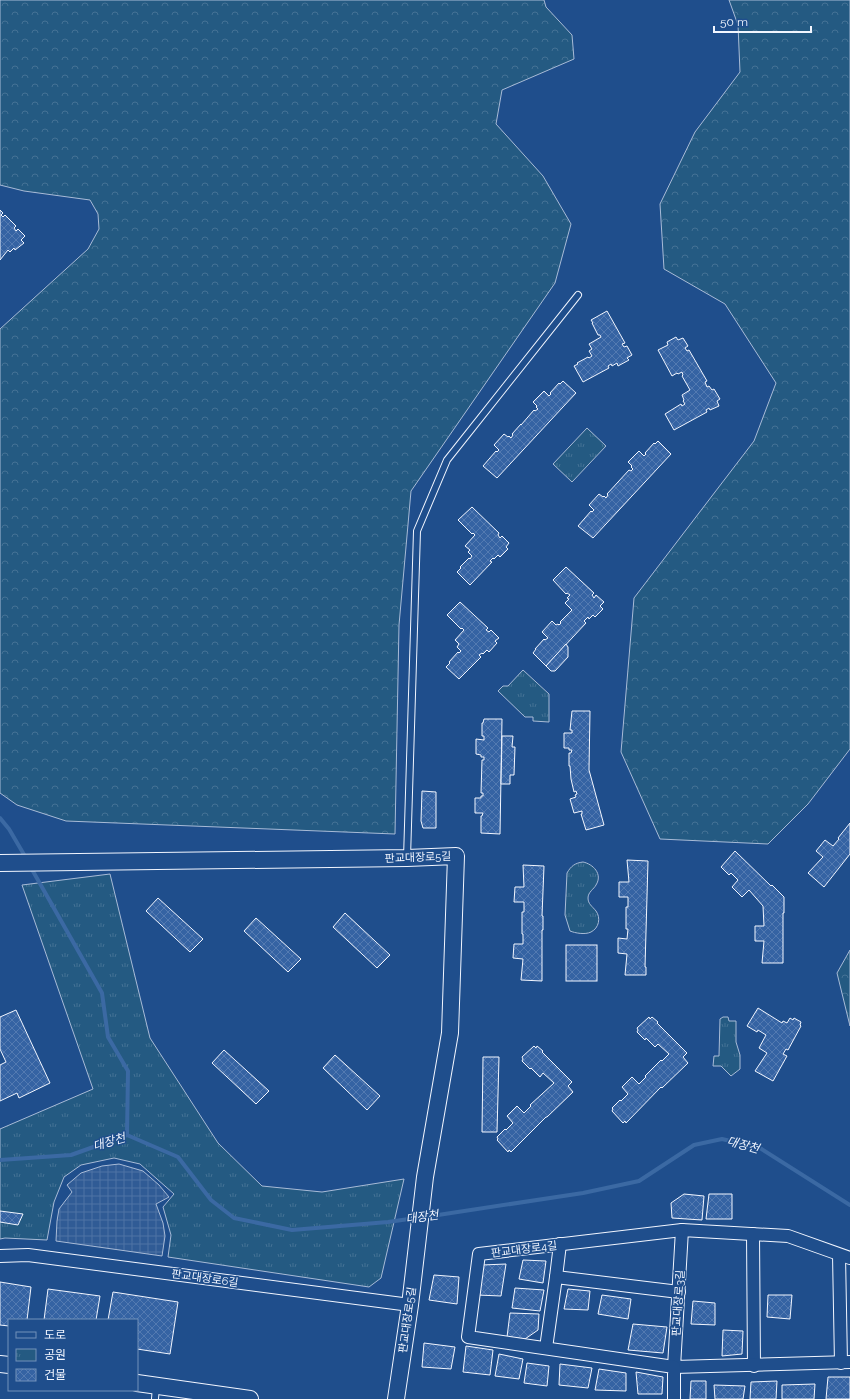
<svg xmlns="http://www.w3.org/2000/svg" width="850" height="1399" font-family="Raleway,'Noto Sans KR',sans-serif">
<defs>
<pattern id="forest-crowns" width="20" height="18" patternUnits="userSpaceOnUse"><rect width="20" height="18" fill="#245a82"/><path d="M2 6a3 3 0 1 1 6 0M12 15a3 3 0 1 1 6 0" fill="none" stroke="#447295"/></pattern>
<pattern id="park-tufts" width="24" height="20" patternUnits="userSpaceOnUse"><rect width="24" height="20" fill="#245a82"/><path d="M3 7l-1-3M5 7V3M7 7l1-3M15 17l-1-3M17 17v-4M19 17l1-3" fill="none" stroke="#447295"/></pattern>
<pattern id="plaza-grid" width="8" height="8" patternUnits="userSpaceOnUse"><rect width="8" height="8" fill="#305b95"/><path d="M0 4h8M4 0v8" fill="none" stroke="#4e73a5"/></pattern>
<pattern id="building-cross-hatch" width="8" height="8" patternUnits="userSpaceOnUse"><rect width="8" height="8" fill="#3563a3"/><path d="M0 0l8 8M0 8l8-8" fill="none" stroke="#537ab1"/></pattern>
</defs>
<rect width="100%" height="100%" fill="#1f4e8c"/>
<g fill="url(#forest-crowns)" stroke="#a8bbd7">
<polygon points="0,0 544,0 546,7 572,35 574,59 502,90 496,124 543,176 571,224 555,283 411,491 399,625 395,834 66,821 17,805 0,793 0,329 88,249 99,229 98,214 90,200 24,191 0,185"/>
<polygon points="729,0 850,0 850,749 808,804 768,844 660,839 621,752 634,598 754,441 776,383 725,304 664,269 660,204 695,132 740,72 738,25"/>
<polygon points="850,950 850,1026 837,973"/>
</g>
<g fill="url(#park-tufts)" stroke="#a8bbd7">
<polygon points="587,428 606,446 572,482 553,464"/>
<polygon points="523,670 549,694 549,722 533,721 533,717 525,717 498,691 503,686 508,686"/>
<path d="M583,862C593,864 603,874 596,885C594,889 588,892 588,898C588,904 592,906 596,911C601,918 599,928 591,932C585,935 575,933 570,931L565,915L567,873C571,866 575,863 583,862Z"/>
<polygon points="110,874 150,1038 218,1143 262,1186 322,1192 404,1179 381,1278 369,1287 168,1257 171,1235 163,1207 174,1194 140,1164 114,1158 81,1165 64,1177 54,1202 47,1240 5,1238 0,1239 0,1129 93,1089 22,885"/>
<polygon points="723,1017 728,1017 729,1021 736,1021 736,1042 740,1055 740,1069 731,1076 721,1066 713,1066 714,1056 719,1056 720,1019"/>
</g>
<polygon fill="url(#plaza-grid)" stroke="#a8bbd7" points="119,1164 143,1171 159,1185 169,1197 156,1204 163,1223 165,1236 162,1256 56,1241 57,1221 59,1209 72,1192 67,1185 81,1173 102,1166"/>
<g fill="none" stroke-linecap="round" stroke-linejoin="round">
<g stroke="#3b69a3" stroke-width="4">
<polyline points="0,818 9,829 26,858"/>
<polyline points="30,866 102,993 108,1037 128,1071 127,1135"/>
<polyline points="0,1160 71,1155 127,1135 178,1157 211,1200 234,1218 292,1230 388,1222 416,1218"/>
<polyline points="425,1217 583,1193 639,1181 694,1145 722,1139 760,1148 850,1205"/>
</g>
</g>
<g fill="url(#building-cross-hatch)" stroke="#f2f6ff">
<polygon points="0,210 3,213 1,215 3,217 5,215 16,226 14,228 16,231 18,229 25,236 21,240 24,243 15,250 14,248 10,252 8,250 0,260"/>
<polygon points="607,311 625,343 622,344 624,347 627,346 632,355 627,358 629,360 618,366 617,363 612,366 611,364 608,366 609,368 583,382 574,366 578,364 577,363 588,357 589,358 592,356 589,351 592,349 589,344 601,337 600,335 598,335 592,323 593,323 591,320"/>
<polygon points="676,337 678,340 683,338 688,346 685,348 687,351 689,350 707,381 705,382 707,387 709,386 712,390 714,389 720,399 717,401 719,406 710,410 709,408 706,410 707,412 674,430 665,414 681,404 682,406 685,404 683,401 684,400 682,395 690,390 682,376 683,375 682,372 678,374 677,373 672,376 658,350 668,345 667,342"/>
<polygon points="563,381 576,393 497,478 483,466 496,451 497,452 499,450 494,445 504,434 508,437 509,436 511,438 513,435 512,434 521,424 521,425 534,410 535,411 538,409 536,407 537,406 533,402 544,391 549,396 551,394 550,393 559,383 560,384"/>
<polygon points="658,441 671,454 593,538 578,526 591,511 592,512 594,510 589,505 599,494 603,497 604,496 606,498 608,495 607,494 629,470 631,471 633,469 631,467 632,466 628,462 639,451 644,456 646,454 645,453 654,443 655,444"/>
<polygon points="472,507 499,533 498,535 500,538 502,536 509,543 506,547 508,549 500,557 498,555 494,559 493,558 490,561 492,562 470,585 457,572 461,568 460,567 469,558 470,559 472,556 468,552 470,550 465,546 475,535 473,533 472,534 458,520"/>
<polygon points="566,567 594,593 592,595 594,598 596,595 604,602 600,606 603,609 595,617 593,615 589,619 588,617 584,621 586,623 546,666 533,653 536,649 535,649 544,639 545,640 548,638 542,632 552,621 556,625 558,624 559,625 561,623 560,622 572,610 565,603 569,599 567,598 570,595 567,593 566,594 553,580"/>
<polygon points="460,602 488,628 486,630 489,632 491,630 499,638 495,641 497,643 489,652 487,650 483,654 482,653 479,655 481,657 459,679 446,667 450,663 449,662 458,652 459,653 461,651 457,647 459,644 455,640 464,630 462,628 461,629 447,615"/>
<polygon points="566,644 568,647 568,657 555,671 551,671 546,666"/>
<polygon points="572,711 590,711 589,770 604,825 586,830 581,814 582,814 582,811 574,813 570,799 576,797 575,795 577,794 576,791 574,792 571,779 570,766 569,766 569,753 571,753 572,750 569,750 569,748 564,748 564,733 572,733 572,730 570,730"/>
<polygon points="484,719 502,719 500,834 481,833 481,816 482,816 483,813 475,813 475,798 481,798 481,796 483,796 483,793 481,793 482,760 484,760 484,757 481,757 481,755 476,754 476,739 484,740 484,736 482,736 482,723 483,723"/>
<polygon points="502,736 513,736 512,747 515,747 514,775 510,775 510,784 501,784"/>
<polygon points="422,791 436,792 436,828 423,828 421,821"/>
<polygon points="850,823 850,854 824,887 808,873 823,857 816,851 825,840 833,846 839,839 838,838"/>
<polygon points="735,851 771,886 772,885 784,897 784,913 783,913 783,963 762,963 764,941 755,941 755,926 764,926 763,906 749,890 742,897 732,887 738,880 731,873 729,875 721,867"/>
<polygon points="627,860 648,861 645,967 646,967 646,975 625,975 627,954 618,953 618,938 627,939 628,929 626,929 626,907 628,907 628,897 619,897 619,882 629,882"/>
<polygon points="523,865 544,866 542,916 543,916 543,930 542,930 542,981 521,980 523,959 513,958 514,944 523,944 523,934 522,934 522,912 524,912 524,902 514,902 515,887 524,887"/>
<polygon points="158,898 203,939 190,952 146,911"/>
<polygon points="345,913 390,955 377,968 333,927"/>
<polygon points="256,918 301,959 288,972 244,931"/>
<rect x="566" y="945" width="31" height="36"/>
<polygon points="758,1008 782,1023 783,1021 787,1023 790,1018 793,1020 794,1018 801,1022 800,1025 801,1026 788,1050 786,1049 783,1054 787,1056 773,1081 755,1071 767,1053 759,1048 766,1035 758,1030 757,1032 747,1026"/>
<polygon points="16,1010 50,1083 19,1098 17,1093 0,1101 0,1065 6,1062 0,1049 0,1017"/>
<polygon points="649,1017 650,1019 652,1017 658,1022 657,1023 687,1053 683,1057 688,1063 662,1088 661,1087 626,1123 625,1121 623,1123 612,1111 613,1109 612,1108 620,1100 621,1101 628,1094 622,1087 632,1077 639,1084 646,1077 645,1076 661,1060 662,1061 669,1054 658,1044 655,1047 646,1038 645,1040 637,1032 638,1030 637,1028"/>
<polygon points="534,1046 536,1048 537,1046 543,1051 542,1052 572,1082 568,1086 573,1092 547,1117 546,1117 511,1152 509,1150 508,1152 497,1140 498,1139 497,1137 505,1129 506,1130 513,1123 507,1116 517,1106 524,1113 531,1106 530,1105 554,1083 543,1073 540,1077 531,1068 530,1069 522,1061 523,1059 522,1057"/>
<polygon points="224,1050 269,1091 256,1104 212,1063"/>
<polygon points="335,1055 380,1096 367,1110 323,1068"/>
<polygon points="483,1057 499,1057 497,1132 482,1132"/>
<polygon points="684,1194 704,1196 702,1220 672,1218 671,1203"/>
<polygon points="709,1194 732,1194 732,1219 706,1219"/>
<polygon points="0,1211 23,1214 18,1225 0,1222"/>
<polygon points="523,1260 546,1261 543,1283 519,1279"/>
<polygon points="506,1264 501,1296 477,1295 482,1265"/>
<polygon points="434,1275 459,1277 457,1304 429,1300"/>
<polygon points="0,1282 31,1287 27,1320 9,1320 9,1326 0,1325"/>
<polygon points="515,1288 544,1290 540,1311 512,1308"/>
<polygon points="48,1289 100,1296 96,1320 44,1320"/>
<polygon points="568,1289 590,1291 588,1310 564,1309"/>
<polygon points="113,1292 178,1302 170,1354 137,1349 137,1320 108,1320"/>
<polygon points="602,1295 631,1299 628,1319 598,1314"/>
<polygon points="768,1295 792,1295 790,1319 767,1317"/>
<polygon points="693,1301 715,1303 715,1325 691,1324"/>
<polygon points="510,1313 539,1314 538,1330 525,1339 507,1337"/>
<polygon points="633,1324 667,1327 663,1353 628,1350"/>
<polygon points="723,1330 743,1331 742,1354 722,1356"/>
<polygon points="424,1343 455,1347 451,1369 422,1367"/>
<polygon points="466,1346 493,1350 490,1375 463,1372"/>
<polygon points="499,1354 523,1359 519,1379 495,1376"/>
<polygon points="527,1363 549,1366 547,1386 524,1383"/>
<polygon points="560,1364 592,1368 588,1388 559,1385"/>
<polygon points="599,1369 626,1373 626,1391 595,1390"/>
<polygon points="636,1372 663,1377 662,1394 638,1394"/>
<polygon points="828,1377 850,1377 850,1399 826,1399"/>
<polygon points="691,1381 706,1381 706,1399 690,1399"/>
<polygon points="777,1381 776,1399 750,1399 751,1382"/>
<polygon points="815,1384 814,1399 782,1399 782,1385"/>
<polygon points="714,1385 745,1386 743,1399 715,1399"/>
</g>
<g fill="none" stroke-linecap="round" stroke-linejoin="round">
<defs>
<g id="lane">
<polyline points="407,858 417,531 447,460 578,295"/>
<polyline points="155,1399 156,1386"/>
</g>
<g id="street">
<polyline points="753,1234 754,1366"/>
<polyline points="839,1255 841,1363"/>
<polyline points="0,1256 28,1255 410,1305"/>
<polyline points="850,1258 788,1236 682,1230 674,1367 850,1362"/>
<polyline points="556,1277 560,1244"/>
<polyline points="546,1348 556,1277 679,1292"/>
<polyline points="674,1399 674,1367 468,1337 479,1254 682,1230"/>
</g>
<g id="secondary">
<polyline points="0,863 407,858 456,856 450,1033 425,1177 410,1305 396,1399"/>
<polyline points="0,1364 9,1365"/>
<polyline points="137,1383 250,1399"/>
</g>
</defs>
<use href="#lane" stroke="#f2f6ff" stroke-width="8"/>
<use href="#street" stroke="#f2f6ff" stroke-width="14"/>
<use href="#secondary" stroke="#f2f6ff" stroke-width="18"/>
<use href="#lane" stroke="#1f4e8c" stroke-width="6"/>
<use href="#street" stroke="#1f4e8c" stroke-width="12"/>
<use href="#secondary" stroke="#1f4e8c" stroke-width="16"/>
</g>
<g text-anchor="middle" stroke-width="3" stroke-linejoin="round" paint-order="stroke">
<g font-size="11" fill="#f2f6ff" stroke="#1f4e8c">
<text transform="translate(418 857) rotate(-2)" y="4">판교대장로5길</text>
<text transform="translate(524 1249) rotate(-7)" y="4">판교대장로4길</text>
<text transform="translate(205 1278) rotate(8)" y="4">판교대장로6길</text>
<text transform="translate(678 1303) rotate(-86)" y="4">판교대장로3길</text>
<text transform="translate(407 1320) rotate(-82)" y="4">판교대장로5길</text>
</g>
<g font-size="12" font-style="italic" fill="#f2f6ff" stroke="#1f4e8c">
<text transform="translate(109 1142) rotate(-16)" y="4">대장천</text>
<text transform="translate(743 1145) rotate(15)" y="4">대장천</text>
<text transform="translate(422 1217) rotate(-8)" y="4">대장천</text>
</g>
</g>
<rect x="8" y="1319" width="130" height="72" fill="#1f4e8c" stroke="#7391ba"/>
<rect x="16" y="1332" width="20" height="6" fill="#1f4e8c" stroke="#7391ba"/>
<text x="44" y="1339" font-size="12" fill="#f2f6ff">도로</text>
<rect x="16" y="1349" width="20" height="12" fill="url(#park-tufts)" stroke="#7391ba"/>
<text x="44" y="1359" font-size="12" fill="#f2f6ff">공원</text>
<rect x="16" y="1369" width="20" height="12" fill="url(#building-cross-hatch)" stroke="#7391ba"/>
<text x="44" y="1379" font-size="12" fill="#f2f6ff">건물</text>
<path d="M714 26v6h97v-6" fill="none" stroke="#f2f6ff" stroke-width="2"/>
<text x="720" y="26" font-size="12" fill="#f2f6ff" stroke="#1f4e8c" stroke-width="3" paint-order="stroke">50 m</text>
</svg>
